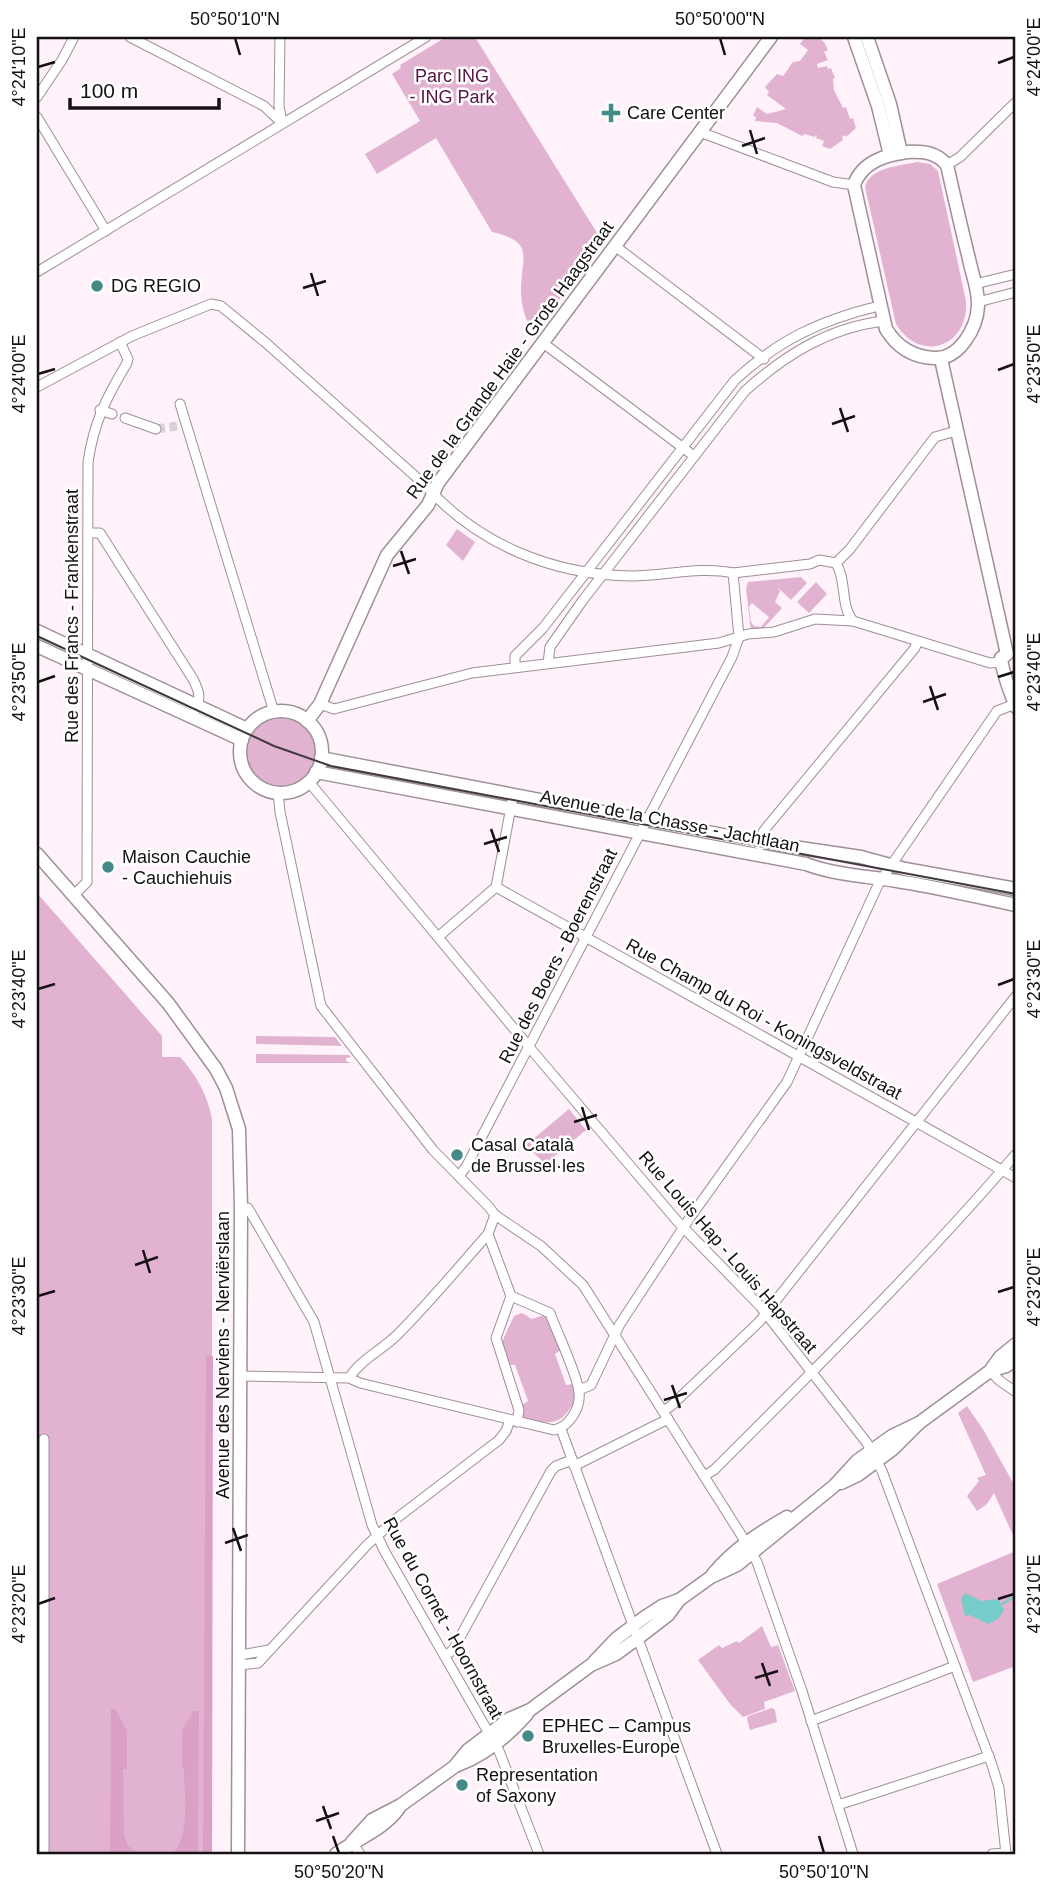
<svg xmlns="http://www.w3.org/2000/svg" width="1053" height="1891" font-family="Arial,sans-serif">
<rect width="100%" height="100%" fill="#fff2fa"/>
<g fill="#e1b3d1" fill-rule="evenodd">
<path d="M446,37H475L602,241L534,334C526,321 521,307 521,291C521,257 536,242 492,232L436,138L377,174L365,154L420,121L392,74L401,68L400,65Z"/>
<polygon points="805,37 818,37 824,42 828,50 824,52 828,60 817,64 818,68 827,66 828,69 831,68 835,78 833,79 834,90 843,108 846,107 850,119 853,118 856,128 846,137 845,135 842,137 843,140 830,149 822,146 824,141 816,138 817,135 814,137 805,134 802,136 777,123 755,121 756,117 753,116 757,107 767,114 786,109 767,95 769,92 765,87 777,74 783,76 793,62 800,61 808,50 800,44"/>
<path d="M917,162L930,164L938,171L966,301C969,347 920,364 896,324L865,187C870,167 900,166 917,162Z"/>
<polygon points="457,529 475,542 463,561 446,545"/>
<path d="M801,577L807,583L791,600L777,587L780,591L775,602L782,608L762,630L751,631L746,589L748,582ZM752,603L769,617L761,627L754,626L751,622L749,607Z"/>
<polygon points="816,582 827,594 809,613 797,602"/>
<circle cx="281" cy="752" r="36"/>
<path d="M37,893L162,1036V1057H180C197,1076 207,1094 212,1119V1854H37Z"/>
<polygon points="256,1036 335,1037 342,1046 256,1044"/>
<polygon points="256,1054 349,1055 351,1057 346,1058 346,1061 351,1063 256,1063"/>
<polygon points="569,1109 586,1130 545,1164 526,1145"/>
<path d="M522,1313L532,1319L547,1314L561,1350L555,1354L566,1385L573,1384L577,1395C564,1425 553,1426 523,1418L522,1405L528,1401L515,1365H508L500,1346L514,1316Z"/>
<polygon points="967,1406 984,1431 1016,1488 1016,1542 994,1493 987,1504 977,1511 967,1496 979,1481 977,1478 986,1475 958,1413"/>
<polygon points="1016,1551 1016,1666 973,1682 937,1584"/>
<polygon points="762,1626 771,1647 778,1645 795,1691 764,1702 765,1709 743,1717 730,1704 698,1660 719,1645 722,1648 737,1641 739,1643"/>
<polygon points="772,1708 775,1710 777,1722 750,1730 747,1719 748,1716"/>
</g>
<g fill="#daa0c6">
<polygon points="206,1356 213,1356 212,1854 203,1854"/>
<polygon points="111,1709 115,1709 127,1731 127,1769 123,1769 124,1835 128,1846 140,1854 110,1854"/>
<path d="M193,1711H199L198,1854H171C191,1841 184,1791 184,1769L182,1768V1731Z"/>
</g>
<polygon fill="#76ccc8" points="965,1593 981,1601 998,1599 1004,1610 998,1619 988,1624 970,1615 965,1616 961,1599"/>
<g fill="none" stroke-linecap="round" stroke-linejoin="round">
<polyline stroke="#76ccc8" stroke-width="2.5" points="1002,1604 1012,1598 1016,1598 1016,1593"/>
<polyline stroke="#dcd0d8" stroke-width="9" stroke-dasharray="9 4.5" stroke-linecap="butt" points="156,429 177,426"/>
<defs>
<g id="street">
<polyline points="130,37 264,106 282,123"/>
<polyline points="280,37 279,106 282,122"/>
<polyline points="37,97 62,60 74,37"/>
<polyline points="37,117 106,231"/>
<polyline points="700,132 833,182 854,185"/>
<polyline points="947,165 960,157 1016,102"/>
<polyline points="615,246 764,359"/>
<polyline points="37,272 426,37"/>
<polyline points="975,284 1016,274"/>
<polyline points="978,302 1016,292"/>
<polyline points="543,343 694,456"/>
<path d="M37,387L132,336L211,304L221,306L266,343L424,484C477,544 552,575 632,576C665,576 700,566 733,573"/>
<polyline points="180,404 274,712"/>
<polyline points="100,410 112,414"/>
<polyline points="125,418 156,429"/>
<path d="M88,533H100L193,679C199,691 201,697 196,709"/>
<polyline points="836,563 850,549 935,437 956,431"/>
<path d="M836,563C847,581 840,605 853,621"/>
<path d="M548,663L550,647L583,600L745,391C785,355 828,328 883,321"/>
<path d="M515,667V656L543,628L735,380C780,339 821,320 879,306"/>
<polyline points="320,704 334,709 472,673 719,643 748,634 774,632 815,619 853,621 990,663 1001,662"/>
<polyline points="309,782 535,1054 678,1222 760,1306 867,1443 882,1471 992,1765 999,1788 1006,1854"/>
<polyline points="278,793 280,812 321,1006 433,1150 489,1207 495,1215 541,1246 583,1285 740,1533 757,1562 802,1691 853,1854"/>
<polyline points="760,846 761,835 766,828 915,648 917,641"/>
<polyline points="496,887 1016,1178"/>
<path d="M73,896L87,882L88,462C94,422 106,398 127,363L128,359L120,342"/>
<polyline points="438,937 496,887 513,796"/>
<polyline points="459,1176 466,1167 732,657 739,637 733,573 810,564 819,560 836,563"/>
<polyline points="241,1208 248,1208 314,1322 372,1525 385,1552 499,1751 539,1854"/>
<polyline points="495,1215 488,1234 511,1296"/>
<polyline points="511,1296 496,1338 519,1410 517,1422"/>
<polyline points="990,1371 1000,1381 1016,1392"/>
<path d="M240,1376L349,1378L360,1383L554,1430C569,1427 581,1408 579,1392C577,1373 557,1333 550,1313L511,1296"/>
<path d="M349,1378C360,1360 382,1350 397,1335C429,1303 458,1268 488,1234"/>
<polyline points="579,1390 591,1385 620,1324 689,1219 787,1082 879,883 997,711 1015,704"/>
<polyline points="663,1411 671,1406 759,1322 1016,996"/>
<polyline points="561,1429 717,1854"/>
<polyline points="44,1439 44,1854"/>
<polyline points="574,1466 668,1419"/>
<path d="M704,1476L714,1470C817,1367 922,1264 1016,1154"/>
<polyline points="240,1655 269,1650"/>
<polyline points="445,1656 453,1650 551,1471 556,1466 572,1460"/>
<polyline points="239,1665 258,1663 367,1545 397,1518 499,1440 506,1431 510,1420"/>
<polyline points="811,1721 955,1666"/>
<polyline points="838,1805 989,1756"/>
<polyline points="352,1842 360,1854"/>
<polyline points="992,1854 1006,1853"/>
</g>
<g id="secondary">
<polyline points="854,37 878,106 890,155"/>
<polyline points="867,37 890,104 901,153"/>
<path d="M907,152C923,151 936,152 947,165C954,196 961,227 969,259C972,274 979,291 978,306C977,328 959,360 934,358C912,357 897,347 886,329L854,185C862,162 885,155 907,152Z"/>
<polyline points="941,359 1007,654"/>
<polyline points="37,631 247,729"/>
<polyline points="37,646 242,740"/>
<path d="M1007,654L1001,658C1003,676 1010,691 1016,707"/>
<circle cx="281" cy="752" r="41"/>
<polyline points="307,721 320,704 387,555 428,505 438,483 771,37"/>
<polyline points="321,758 760,842 861,857 905,869 1016,889"/>
<path d="M316,772L806,864C835,875 866,876 897,881C937,887 977,897 1016,905"/>
<polyline points="37,854 168,1003 216,1069 226,1088 239,1129 241,1208 238,1854"/>
<polyline points="990,1371 1006,1366 1016,1359"/>
<polyline points="841,1483 858,1475 893,1449 919,1423 990,1371 1000,1357 1016,1344"/>
<path d="M713,1574C734,1549 759,1533 787,1517"/>
<polyline points="595,1661 617,1638 645,1617 662,1606 679,1600 711,1577 737,1565 834,1486 857,1461 892,1436 919,1423"/>
<path d="M458,1765C484,1755 508,1736 527,1714"/>
<polyline points="352,1842 372,1820 401,1805 454,1767 468,1750 509,1719 530,1710 591,1665 616,1654 638,1638 668,1615 679,1600"/>
<path d="M336,1854C358,1838 382,1831 399,1808"/>
</g>
</defs>
<use href="#street" stroke="#9e8f98" stroke-width="11"/>
<use href="#secondary" stroke="#9e8f98" stroke-width="15"/>
<use href="#street" stroke="#fff" stroke-width="9"/>
<use href="#secondary" stroke="#fff" stroke-width="12"/>
<polyline stroke="#40393e" stroke-width="2" points="37,636 274,746 331,766 1016,894"/>
</g>
<path fill="none" stroke="#161014" stroke-width="2.5" d="M235,38L240,55M720,38L725,55M998,63L1014,57M38,67L55,62M750,130L757,154M742,146L765,138M311,273L318,296M303,288L326,281M998,370L1014,364M38,374L55,369M840,408L848,432M832,424L855,416M401,551L409,574M393,566L416,559M998,677L1014,672M38,682L55,676M930,686L938,710M923,702L946,694M491,829L499,852M484,844L507,837M998,985L1014,979M38,989L55,984M582,1107L589,1130M574,1122L597,1115M143,1250L150,1273M135,1265L158,1257M998,1292L1014,1287M38,1296L55,1291M672,1385L680,1408M664,1400L687,1393M233,1528L241,1551M225,1543L248,1535M998,1599L1014,1594M38,1604L55,1598M762,1663L770,1686M755,1678L778,1671M323,1806L331,1829M316,1821L339,1813M333,1836L339,1853M819,1836L824,1853"/>
<g fill="#448b88" stroke="#fff" stroke-width="2.5">
<path d="M607.5 102.5h7v7h7v7h-7v7h-7v-7h-7v-7h7z"/>
<circle cx="97" cy="286" r="7"/>
<circle cx="108" cy="867" r="7"/>
<circle cx="457" cy="1155" r="7"/>
<circle cx="528" cy="1736" r="7"/>
<circle cx="462" cy="1785" r="7"/>
</g>
<g text-anchor="middle" stroke-width="5" stroke-linejoin="round" paint-order="stroke">
<g font-size="18" fill="#551244" stroke="#fff">
<text x="452" y="82">Parc ING<tspan x="452" dy="21">- ING Park</tspan></text>
</g>
<g font-size="18" fill="#161014" stroke="#fff" text-anchor="start">
<text x="627" y="119">Care Center</text>
<text x="111" y="292">DG REGIO</text>
<text x="122" y="863">Maison Cauchie<tspan x="122" dy="21">- Cauchiehuis</tspan></text>
<text x="471" y="1151">Casal Català<tspan x="471" dy="21">de Brussel·les</tspan></text>
<text x="542" y="1732">EPHEC – Campus<tspan x="542" dy="21">Bruxelles-Europe</tspan></text>
<text x="476" y="1781">Representation<tspan x="476" dy="21">of Saxony</tspan></text>
</g>
<g font-size="18" fill="#161014" stroke="#fff">
<text transform="translate(510 360) rotate(-54)" y="6">Rue de la Grande Haie - Grote Haagstraat</text>
<text transform="translate(72 616) rotate(-90)" y="6">Rue des Francs - Frankenstraat</text>
<text transform="translate(670 821) rotate(11)" y="6">Avenue de la Chasse - Jachtlaan</text>
<text transform="translate(558 956) rotate(-63)" y="6">Rue des Boers - Boerenstraat</text>
<text transform="translate(764 1019) rotate(29)" y="6">Rue Champ du Roi - Koningsveldstraat</text>
<text transform="translate(728 1252) rotate(49)" y="6">Rue Louis Hap - Louis Hapstraat</text>
<text transform="translate(223 1355) rotate(-90)" y="6">Avenue des Nerviens - Nerviërslaan</text>
<text transform="translate(443 1618) rotate(61)" y="6">Rue du Cornet - Hoornstraat</text>
</g>
</g>
<rect width="1053" height="1891" fill="none" stroke="#ffffff" stroke-width="77"/>
<path d="M70 98v10h149v-10" fill="none" stroke="#161014" stroke-width="3.5"/>
<text x="80" y="98" font-size="21" fill="#161014" stroke="#ffffff" stroke-width="5" paint-order="stroke">100 m</text>
<rect x="38" y="38" width="976" height="1815" fill="none" stroke="#161014" stroke-width="2.5"/>
<g font-size="18" text-anchor="middle" fill="#161014">
<text x="235" y="25">50°50'10"N</text>
<text x="720" y="25">50°50'00"N</text>
<text transform="translate(1034 57) rotate(-90)" y="6">4°24'00"E</text>
<text transform="translate(19 67) rotate(-90)" y="6">4°24'10"E</text>
<text transform="translate(1034 364) rotate(-90)" y="6">4°23'50"E</text>
<text transform="translate(19 374) rotate(-90)" y="6">4°24'00"E</text>
<text transform="translate(1034 672) rotate(-90)" y="6">4°23'40"E</text>
<text transform="translate(19 682) rotate(-90)" y="6">4°23'50"E</text>
<text transform="translate(1034 979) rotate(-90)" y="6">4°23'30"E</text>
<text transform="translate(19 989) rotate(-90)" y="6">4°23'40"E</text>
<text transform="translate(1034 1287) rotate(-90)" y="6">4°23'20"E</text>
<text transform="translate(19 1296) rotate(-90)" y="6">4°23'30"E</text>
<text transform="translate(1034 1594) rotate(-90)" y="6">4°23'10"E</text>
<text transform="translate(19 1604) rotate(-90)" y="6">4°23'20"E</text>
<text x="339" y="1878">50°50'20"N</text>
<text x="824" y="1878">50°50'10"N</text>
</g>
</svg>
